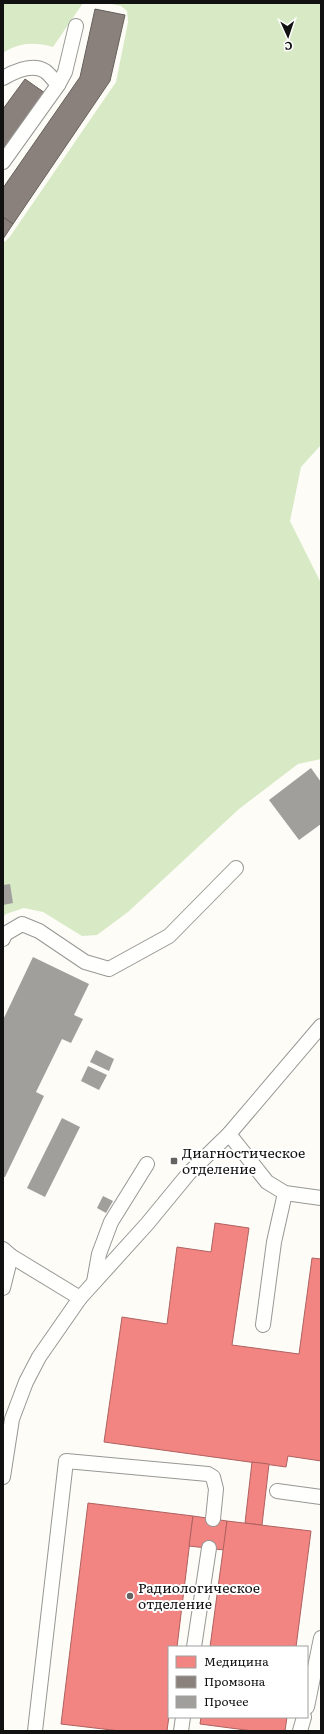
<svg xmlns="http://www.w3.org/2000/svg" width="324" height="1734" font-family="Literata,serif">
<rect width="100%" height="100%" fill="#fdfcf7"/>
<g fill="#d8eac5">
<path d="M3,3H83L53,47C35,42 19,42 3,53Z"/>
<polygon points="107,3 321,3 321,445 301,467 290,521 321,583 321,759 298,764 239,809 128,912 97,935 82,936 43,912 24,908 6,914 3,917 3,243 9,238 116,82 128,22 127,11 121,6"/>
</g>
<g fill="#f28482" stroke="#ae6260">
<polygon points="215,1223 249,1228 232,1345 299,1354 312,1258 321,1259 321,1461 288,1456 286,1467 104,1442 122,1317 167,1324 177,1247 211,1252"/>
<polygon points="252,1462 269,1464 262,1525 245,1523"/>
<polygon points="88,1503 193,1516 177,1647 169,1647 169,1716 167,1731 120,1731 61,1724"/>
<polygon points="193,1516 227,1521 224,1550 189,1546"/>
<polygon points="227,1521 311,1531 296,1647 210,1647"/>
<polygon points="201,1717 287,1717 285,1731 253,1731 200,1724"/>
</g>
<g fill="#8a817c" stroke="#665f5c">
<polygon points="95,9 125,15 110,81 13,224 3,217 3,188 80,77"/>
<polygon points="25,79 45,93 3,152 3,109"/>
<polygon points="3,217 13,224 3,239"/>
</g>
<g fill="#a19f9c">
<polygon points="311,768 321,782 321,824 299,840 269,800"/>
<polygon points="10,884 13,903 3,905 3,885"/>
<polygon points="33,957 89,984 74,1015 83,1019 71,1043 62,1039 36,1092 44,1096 5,1177 3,1177 3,1020"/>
<polygon points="96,1050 114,1059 109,1071 90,1062"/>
<polygon points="88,1066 107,1075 99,1090 81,1081"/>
<polygon points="62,1118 80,1127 45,1197 27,1188"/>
<polygon points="103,1196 113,1201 106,1213 97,1208"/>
</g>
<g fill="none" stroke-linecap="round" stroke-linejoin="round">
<defs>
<g id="service">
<path d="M3,78C15,71 32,63 45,71C49,74 54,80 58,85L3,162"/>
<polyline points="58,85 65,72 76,26"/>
<polyline points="3,939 5,934 22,924 39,931 85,962 109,969 169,936 236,868"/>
<polyline points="229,1134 267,1182 285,1193 321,1198"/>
<polyline points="3,1249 11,1256 80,1298"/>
<polyline points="94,1282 99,1254 111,1222 147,1164"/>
<polyline points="3,1288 11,1256"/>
<polyline points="263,1325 274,1242 285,1193"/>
<polyline points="3,1477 12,1419 26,1382 39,1357 80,1298 147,1224 189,1173 229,1134 321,1026"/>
<polyline points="277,1491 321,1497"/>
<polyline points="194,1647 209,1548"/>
<polyline points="307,1707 321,1638"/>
<polyline points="35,1731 66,1461 208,1474 213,1477 216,1489 213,1519"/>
<polyline points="181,1731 183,1717"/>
<polyline points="300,1731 304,1717"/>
</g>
</defs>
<use href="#service" stroke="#979795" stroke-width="16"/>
<use href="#service" stroke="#fffffe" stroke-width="14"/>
</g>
<g fill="#646362" stroke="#fff" stroke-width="1.5">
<rect x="170" y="1157" width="8" height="8" rx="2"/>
<circle cx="130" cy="1596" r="4"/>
</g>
<g text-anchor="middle" stroke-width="4" stroke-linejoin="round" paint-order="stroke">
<g font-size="14" fill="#111" stroke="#fff" text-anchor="start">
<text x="182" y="1158">Диагностическое<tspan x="182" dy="16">отделение</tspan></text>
<text x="138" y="1593">Радиологическое<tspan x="138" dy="16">отделение</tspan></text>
</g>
</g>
<rect width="324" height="1734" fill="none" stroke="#111111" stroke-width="8"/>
<rect x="168" y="1646" width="140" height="72" fill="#ffffff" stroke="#a0a0a0"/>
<rect x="176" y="1656" width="20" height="12" fill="#f28482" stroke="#a0a0a0"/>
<text x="204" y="1666" font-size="12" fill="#111111">Медицина</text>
<rect x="176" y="1676" width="20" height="12" fill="#8a817c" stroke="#a0a0a0"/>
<text x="204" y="1686" font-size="12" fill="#111111">Промзона</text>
<rect x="176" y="1696" width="20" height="12" fill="#a19f9c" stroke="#a0a0a0"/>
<text x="204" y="1706" font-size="12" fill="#111111">Прочее</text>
<g transform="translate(288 36) rotate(177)" stroke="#ffffff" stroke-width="3" paint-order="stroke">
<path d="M0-3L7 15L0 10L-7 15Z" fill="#111111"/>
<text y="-6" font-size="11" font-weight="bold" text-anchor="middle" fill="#111111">С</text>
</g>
</svg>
